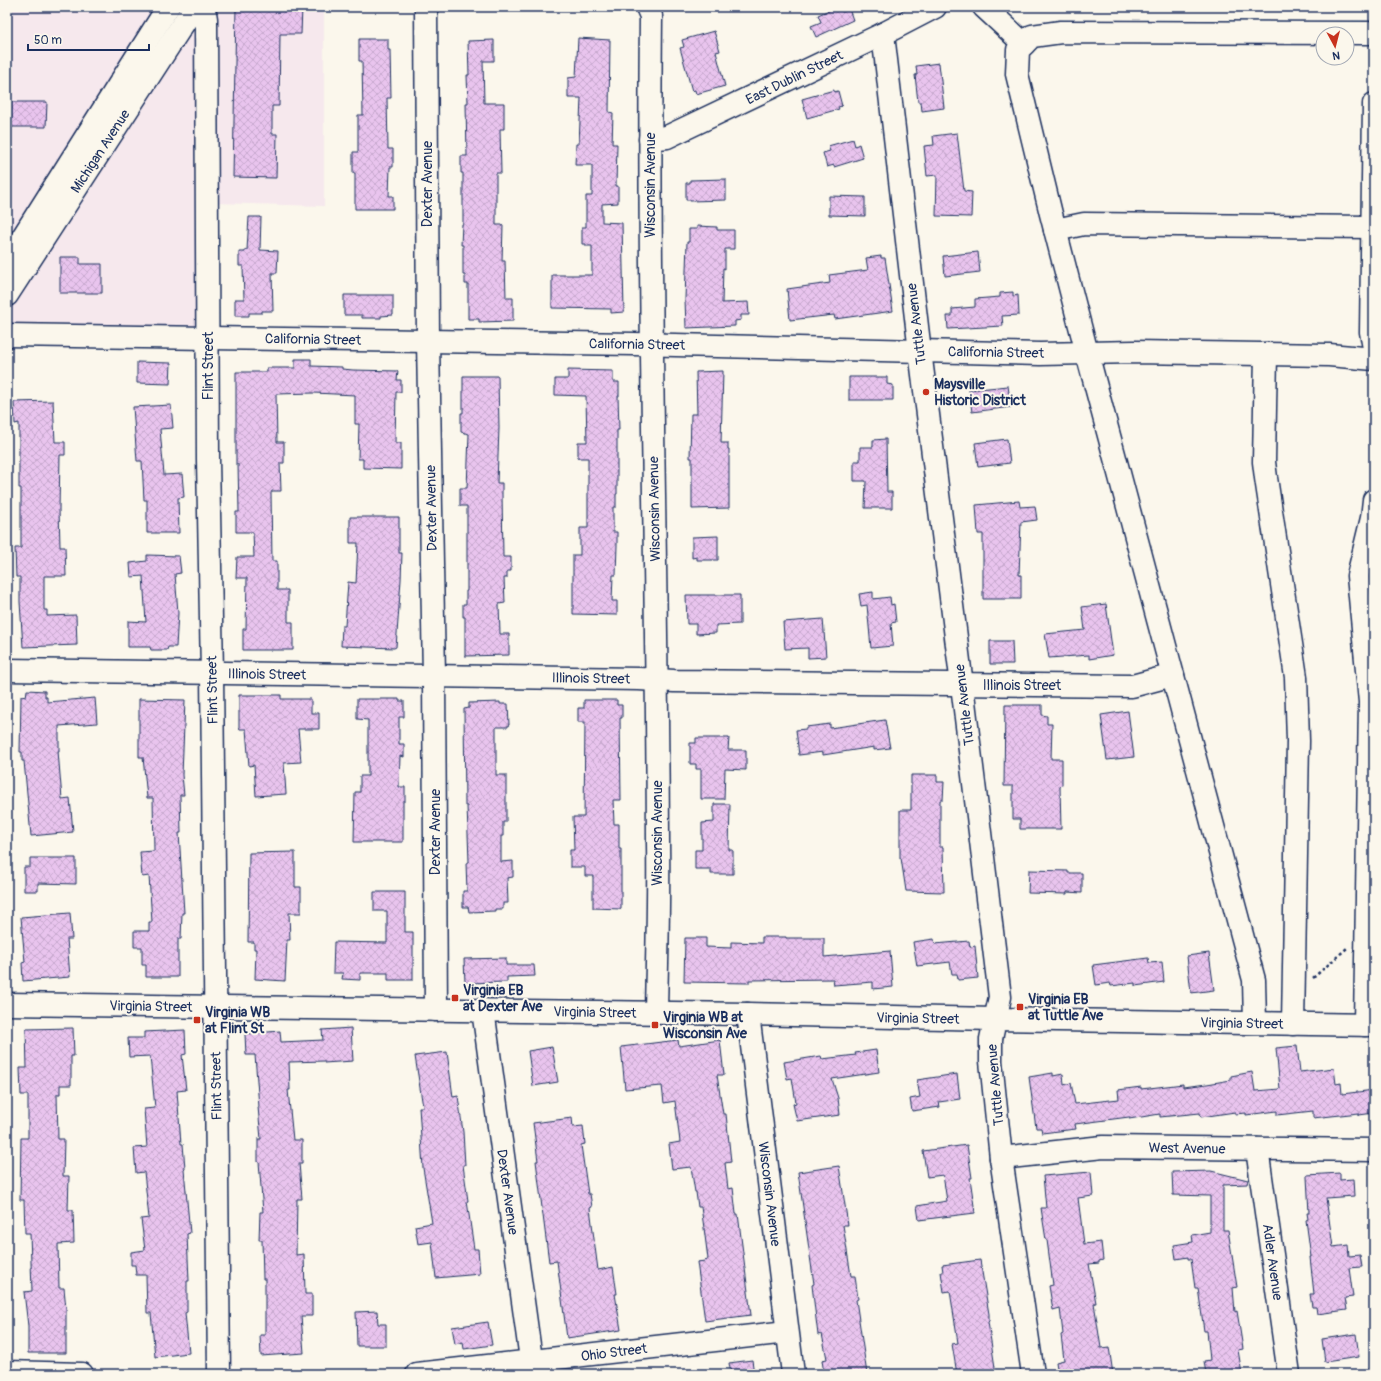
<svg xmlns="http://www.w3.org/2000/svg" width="1381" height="1381" font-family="Pangolin,sans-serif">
<defs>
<pattern id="building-cross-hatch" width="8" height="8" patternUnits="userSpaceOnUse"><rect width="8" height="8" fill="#e9c4ee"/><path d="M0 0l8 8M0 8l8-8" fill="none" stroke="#c7a9ce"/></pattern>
</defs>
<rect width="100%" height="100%" fill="#fbf7ec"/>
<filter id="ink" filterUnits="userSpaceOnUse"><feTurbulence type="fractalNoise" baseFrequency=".025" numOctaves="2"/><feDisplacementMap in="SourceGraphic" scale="8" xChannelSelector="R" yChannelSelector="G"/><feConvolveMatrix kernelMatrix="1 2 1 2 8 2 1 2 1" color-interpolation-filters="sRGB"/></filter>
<g filter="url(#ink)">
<polygon fill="#f6e8ed" points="7,7 324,7 324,206 213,203 212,342 7,344"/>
<g fill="url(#building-cross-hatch)" stroke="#1b2f5e">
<polygon points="236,7 302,7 301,34 280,34 279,106 272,106 272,134 277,134 276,178 233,177"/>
<polygon points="836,7 840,7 842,12 849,9 853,20 816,37 811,26 821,22 818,15"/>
<polygon points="714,31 720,51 716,52 725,86 696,94 695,90 692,91 680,48 684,47 682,40"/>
<polygon points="578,38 610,40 609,112 613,113 612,144 617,144 616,186 618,186 618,203 602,204 602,222 622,223 624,312 611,313 611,309 552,308 552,275 592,275 592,246 586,246 586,244 582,244 582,227 586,227 586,196 592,196 592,165 575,165 576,144 579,144 581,98 568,98 568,78 576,77"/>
<polygon points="359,39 388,39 388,50 390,50 391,98 387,98 388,149 393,149 393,167 390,167 389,196 393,196 393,209 355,209 355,173 353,173 353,152 358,152 358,115 363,115 362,61 359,61"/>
<polygon points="494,40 494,61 483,61 484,103 504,103 504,129 500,129 501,173 496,173 496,225 503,225 502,261 505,261 506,298 513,298 513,321 479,322 479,319 468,319 468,284 465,284 465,275 463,275 463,245 461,245 462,224 463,224 463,173 461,173 461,156 467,156 466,103 468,103 467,75 469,75 468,41"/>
<polygon points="939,63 944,108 922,111 921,102 918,102 915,75 917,75 916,66"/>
<polygon points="834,90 834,92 838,91 842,106 838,107 839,109 807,118 802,99"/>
<polygon points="11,102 47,102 46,127 11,127"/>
<polygon points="957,133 964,191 972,192 971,217 936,216 937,175 927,176 924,146 934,145 933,136"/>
<polygon points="853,139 855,146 859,144 863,158 834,167 834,165 827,167 823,153 830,151 828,146"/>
<polygon points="726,179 726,200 690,201 690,200 686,200 686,183 690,183 690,180"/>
<polygon points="829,196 865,197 865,216 829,215"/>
<polygon points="249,217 261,217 260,250 278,251 277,273 272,273 273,311 262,311 262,313 249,313 249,316 235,316 235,299 244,299 243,266 239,266 239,252 245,252 245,250 247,250"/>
<polygon points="697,226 717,227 717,230 734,230 734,249 725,249 725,269 723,268 722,303 748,302 749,315 741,315 741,320 735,321 735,326 686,328 685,299 687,242 689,242 689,229 697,229"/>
<polygon points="978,252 980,272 945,276 943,256"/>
<polygon points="881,256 881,258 885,258 893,311 835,319 834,315 790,320 787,289 830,283 829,275 868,270 866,258"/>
<polygon points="60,257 80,257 80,264 102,264 102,293 60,293"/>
<polygon points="1013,292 1013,296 1018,295 1019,315 1002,316 1003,326 948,329 947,316 952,316 952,309 975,307 975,299 1000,297 1000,293"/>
<polygon points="344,295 393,295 393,315 381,316 381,318 362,318 362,315 344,315"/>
<polygon points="295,359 311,359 311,366 342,367 342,369 353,370 398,371 397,380 401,380 401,392 396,392 395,443 401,443 401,469 363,468 363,459 358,459 359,424 355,424 355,395 314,393 276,394 277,442 284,442 284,463 280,463 281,491 272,491 271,493 272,561 277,561 277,590 288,590 288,622 293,622 293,650 243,650 243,629 246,629 247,578 236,578 237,557 254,557 253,532 236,532 236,512 239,512 238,464 236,464 236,372 267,372 267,368 295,368"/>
<polygon points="137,362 171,363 170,384 137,383"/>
<polygon points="568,370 613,371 613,382 619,382 619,396 618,396 619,430 617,430 617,494 616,494 616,507 613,507 613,532 617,532 617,545 616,575 613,575 612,601 617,601 617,615 573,614 573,555 580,555 580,528 588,528 588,458 578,458 578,442 587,442 586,396 555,395 555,379 568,379"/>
<polygon points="723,371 721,443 728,443 728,449 729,449 729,508 692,509 692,458 690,458 691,414 697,414 696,372"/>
<polygon points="463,376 498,376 499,428 497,483 502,483 502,494 503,557 511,557 511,571 507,571 507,578 504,578 505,603 499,604 500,634 509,634 509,655 465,656 465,617 463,617 463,604 466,604 466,591 467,591 467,506 460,506 460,488 467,488 469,434 461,432 461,413 463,413"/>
<polygon points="849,377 887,377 887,384 893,385 893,400 849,400"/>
<polygon points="1008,386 1011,407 972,412 969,390"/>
<polygon points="53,401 55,442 65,442 65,455 60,455 59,509 60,547 65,547 66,576 44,576 44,610 47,610 47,616 76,615 77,645 23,647 20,602 20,577 16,577 15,548 21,548 21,488 19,488 19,423 15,424 14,402"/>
<polygon points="171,405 173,428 160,429 164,475 182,474 184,497 178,498 179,533 147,533 147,500 144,500 142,461 137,461 133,407"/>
<polygon points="886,439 887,492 892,492 892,508 865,508 866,481 854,481 854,461 860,461 860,447 873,447 873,440"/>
<polygon points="1007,439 1010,463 978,467 975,443"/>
<polygon points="1019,501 1020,507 1035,506 1037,520 1021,522 1019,575 1021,575 1021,599 983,599 983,534 978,534 976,505"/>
<polygon points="350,517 399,517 399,553 402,553 401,580 396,647 394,648 341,646 342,626 345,626 348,582 356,583 358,543 350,543"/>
<polygon points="718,536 718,560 697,560 697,557 692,558 692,537"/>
<polygon points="147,555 179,556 181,573 175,574 178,613 176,647 168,647 167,650 151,650 150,647 128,647 128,621 146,622 143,576 131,577 130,563 147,561"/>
<polygon points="873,592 873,599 890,597 891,605 894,604 896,622 891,623 893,646 871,648 867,605 861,606 859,594"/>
<polygon points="686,595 740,595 740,624 716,625 716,633 696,634 696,624 687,624"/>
<polygon points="1106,604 1113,655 1089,659 1089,655 1049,658 1045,634 1085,630 1082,607"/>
<polygon points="823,619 826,657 808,658 808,648 785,649 783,622"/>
<polygon points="990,641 1012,641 1013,664 990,664"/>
<polygon points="27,690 45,691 45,697 47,697 47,702 95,698 97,723 59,726 59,751 58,751 62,799 70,798 73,832 31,836 24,761 22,761 22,752 20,752 21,696 26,697"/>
<polygon points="239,695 281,695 281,699 311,699 311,713 319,713 319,729 298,729 301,762 284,763 286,794 256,796 254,765 249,766 246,729 239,729"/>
<polygon points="139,699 185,700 182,775 184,795 180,795 181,833 179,833 184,913 182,913 181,939 178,939 178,977 146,977 146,965 142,965 142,947 134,947 134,931 149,931 149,922 152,922 149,876 142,877 140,852 154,851 153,798 147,798 143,757 139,757"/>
<polygon points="357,699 399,699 399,701 404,701 404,717 399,717 399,744 404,744 404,757 400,756 399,787 405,787 405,801 403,801 403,842 354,842 355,792 360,792 360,776 368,776 368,720 357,719"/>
<polygon points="584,700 617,700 617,705 622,705 622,718 620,718 621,800 613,800 614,824 619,824 619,849 621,849 621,909 593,908 593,876 585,876 585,867 570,867 570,850 574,850 573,817 584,817 585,722 578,722 578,708 584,708"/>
<polygon points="500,702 500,704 508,704 509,725 508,725 508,727 496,727 496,775 506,775 506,822 503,822 503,836 501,836 501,862 513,861 513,877 507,878 508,903 503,903 503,909 495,909 495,911 469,912 468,907 463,907 463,891 467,891 466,863 469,862 467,806 465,806 464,709 469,708 469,703"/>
<polygon points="1005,705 1042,705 1042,715 1047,716 1047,724 1052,724 1051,759 1062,759 1062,784 1060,787 1061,829 1020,829 1020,819 1013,819 1013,786 1004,786"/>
<polygon points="1128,711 1134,757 1107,760 1101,715"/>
<polygon points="885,720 890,748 874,750 874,747 823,755 823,752 799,755 796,730 806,729 806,727 830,724 830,728"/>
<polygon points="696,738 729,738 728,750 746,750 746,770 725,769 724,799 701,799 701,769 696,769 696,764 690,764 690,743 696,743"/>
<polygon points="911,775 937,775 937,782 944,782 943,800 940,800 940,847 943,847 944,892 906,891 901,858 900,858 900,810 911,810"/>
<polygon points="714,804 730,804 729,850 733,850 733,874 711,874 711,869 695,869 695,850 702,850 702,823 714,822"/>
<polygon points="295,852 295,887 301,887 301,913 289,913 290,940 287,940 285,981 255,979 256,949 254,949 254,942 248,942 249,853"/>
<polygon points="30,858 76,858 76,884 38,883 38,891 24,891 24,867 30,867"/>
<polygon points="1029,870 1068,871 1068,873 1082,873 1082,893 1067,892 1067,894 1028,893"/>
<polygon points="374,892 405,892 405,932 413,932 413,980 388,980 388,973 360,973 360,980 342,979 343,973 333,973 334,942 387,943 387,911 374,911"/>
<polygon points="70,913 72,939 67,939 70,977 23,981 22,963 25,962 21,917"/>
<polygon points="762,937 786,937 786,938 824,938 824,957 890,951 893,987 873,989 873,982 834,985 833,979 749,980 749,983 684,982 685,938 706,938 706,947 731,948 731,942 762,943"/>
<polygon points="934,939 935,944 969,941 970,947 975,946 978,978 958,980 957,974 952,974 950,962 917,966 913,942"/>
<polygon points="1209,953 1214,990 1191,993 1187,956"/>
<polygon points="506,958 506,965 534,965 535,976 507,977 507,982 465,983 464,959"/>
<polygon points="1148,958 1149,963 1162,962 1164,982 1135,986 1135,983 1111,986 1110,983 1096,985 1093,965"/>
<polygon points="73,1028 74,1056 71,1056 71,1085 60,1085 60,1094 57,1094 58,1139 64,1139 63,1176 69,1176 68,1210 73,1210 74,1243 58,1244 59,1288 64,1288 66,1309 66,1353 28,1353 28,1326 24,1292 32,1291 30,1233 25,1233 24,1200 20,1200 21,1138 28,1138 28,1095 21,1095 20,1068 27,1068 26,1029"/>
<polygon points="351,1028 353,1061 324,1063 324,1061 289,1062 290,1090 288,1090 293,1140 302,1140 302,1163 299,1163 302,1199 297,1199 296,1255 304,1254 305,1294 312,1294 312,1316 301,1316 304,1353 261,1356 260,1335 265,1335 265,1279 263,1279 262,1240 259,1240 260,1212 263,1212 259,1162 258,1162 258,1139 261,1139 258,1107 259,1107 255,1055 246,1055 245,1034 280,1031 281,1042 323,1040 322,1030"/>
<polygon points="185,1030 186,1054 182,1055 186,1090 177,1091 181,1144 183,1144 185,1169 184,1170 190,1233 187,1234 189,1281 187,1281 187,1312 185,1313 189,1353 155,1357 151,1313 147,1313 146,1275 136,1275 135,1265 131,1265 131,1252 145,1250 141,1219 149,1218 144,1172 136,1173 134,1148 147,1147 144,1109 155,1108 150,1056 129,1057 128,1038 144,1038 144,1032"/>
<polygon points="678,1040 679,1046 720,1040 724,1075 717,1075 723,1114 726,1114 731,1162 725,1163 728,1189 733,1188 736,1214 738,1214 751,1315 705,1321 697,1262 705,1261 704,1260 708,1259 704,1228 701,1207 698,1207 696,1192 695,1192 691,1167 672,1169 669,1144 680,1142 675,1101 664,1103 662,1086 625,1089 621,1047"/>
<polygon points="1297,1046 1300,1072 1334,1068 1336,1084 1341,1083 1342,1094 1374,1090 1374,1113 1359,1115 1359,1113 1313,1118 1313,1111 1277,1115 1277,1111 1246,1115 1246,1113 1235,1114 1235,1112 1201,1117 1200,1113 1160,1117 1160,1114 1129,1119 1129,1117 1075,1124 1076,1129 1042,1133 1041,1128 1036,1128 1029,1077 1053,1073 1053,1076 1063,1074 1064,1085 1071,1083 1075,1104 1119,1099 1118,1090 1141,1087 1141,1089 1183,1084 1183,1087 1207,1084 1231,1080 1231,1076 1252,1072 1255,1091 1280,1089 1276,1048"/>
<polygon points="552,1047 558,1082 533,1086 528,1051"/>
<polygon points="876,1050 879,1072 832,1079 838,1098 840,1115 797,1121 793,1104 796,1103 792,1078 787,1079 784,1062 821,1056 822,1059 856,1055 855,1053"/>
<polygon points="447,1052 453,1097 458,1096 463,1132 465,1165 463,1165 468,1201 467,1201 474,1249 478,1249 480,1274 436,1278 432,1242 418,1244 415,1226 432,1223 423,1168 419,1107 423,1107 415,1056"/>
<polygon points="957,1074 960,1099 939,1102 940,1107 912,1111 910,1099 920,1097 917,1080"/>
<polygon points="572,1118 573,1127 583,1126 585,1144 581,1145 588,1194 590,1194 592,1207 590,1208 598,1270 613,1267 617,1294 615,1294 621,1330 567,1338 557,1261 549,1262 536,1161 538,1161 533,1123"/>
<polygon points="967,1145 972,1178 970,1178 975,1213 919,1220 917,1206 947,1201 943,1175 927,1177 923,1151"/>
<polygon points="839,1166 848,1225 843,1225 851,1276 855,1276 858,1299 856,1300 867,1374 824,1374 822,1360 827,1359 822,1334 818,1335 816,1319 812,1285 814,1284 798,1172"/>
<polygon points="1211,1171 1248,1180 1247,1184 1223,1185 1223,1230 1228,1230 1237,1287 1233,1288 1235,1312 1237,1311 1243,1349 1238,1350 1242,1374 1206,1374 1204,1361 1210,1360 1207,1331 1204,1331 1198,1288 1195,1288 1191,1259 1188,1259 1188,1257 1176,1259 1174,1245 1193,1242 1192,1235 1210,1232 1210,1196 1173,1195 1172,1172"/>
<polygon points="1091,1172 1093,1196 1078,1198 1084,1244 1101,1242 1103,1260 1099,1261 1099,1263 1089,1264 1096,1303 1094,1303 1101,1348 1109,1347 1113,1374 1058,1374 1056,1362 1064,1360 1061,1335 1063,1334 1060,1308 1053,1310 1049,1286 1053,1285 1047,1240 1046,1240 1041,1208 1046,1208 1043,1176"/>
<polygon points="1340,1173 1340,1180 1353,1179 1354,1196 1326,1198 1333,1247 1348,1245 1349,1256 1360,1255 1362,1267 1349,1268 1353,1297 1345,1298 1347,1310 1317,1314 1316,1307 1312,1307 1310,1294 1314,1294 1310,1257 1311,1257 1306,1220 1308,1219 1307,1213 1309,1213 1307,1177 1307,1175"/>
<polygon points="980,1260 989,1314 989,1321 988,1322 996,1374 957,1374 952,1344 958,1343 950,1291 944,1292 941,1272 943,1272 942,1265"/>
<polygon points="377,1311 378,1324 386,1324 386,1346 357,1346 356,1312"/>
<polygon points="488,1322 492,1345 464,1349 463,1342 455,1344 452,1327"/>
<polygon points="1356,1334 1359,1357 1325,1362 1322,1339"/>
<polygon points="752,1360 754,1374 731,1374 729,1363"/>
</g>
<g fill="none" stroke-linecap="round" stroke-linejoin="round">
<defs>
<g id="minor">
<polyline points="204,7 206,19 208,459 212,673 219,1374"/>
<polyline points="426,7 428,341 434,676 436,1010"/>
<path d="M647,7L651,16C648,291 657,567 658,842C659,899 657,956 656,1012"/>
<polyline points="984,7 1024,44"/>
<polyline points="883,34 918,335 962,685 1000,997 991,1039 991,1061 1001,1158 1033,1374"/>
<polyline points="1374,104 1371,332 1374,348"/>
<polyline points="650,139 667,137 883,34 935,7"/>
<polyline points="1055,230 1084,224 1372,227"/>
<polyline points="7,335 634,344 1040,354 1134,352 1329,355 1374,359"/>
<polyline points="1266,354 1264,462 1266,478 1296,677 1298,741 1293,1024"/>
<polyline points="7,670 639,679 674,681 1132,686 1173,675"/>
<polyline points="7,1004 748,1014 995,1019 1374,1025"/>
<polyline points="483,1010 533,1374"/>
<polyline points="748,1014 793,1374"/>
<polyline points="1255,1023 1254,980 1087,353 1051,214 1017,74 1018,50 1032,36 1061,32 1374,33"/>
<polyline points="1365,1025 1370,702 1358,576 1372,518 1374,500"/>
<polyline points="1257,1149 1289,1374"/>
<polyline points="1001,1158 1103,1147 1374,1150"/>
<polyline points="7,1372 82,1374"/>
<polyline points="417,1374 787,1332"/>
</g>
<g id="major">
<polyline points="7,262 168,7"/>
<polyline points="7,295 194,7"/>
</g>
</defs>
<use href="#minor" stroke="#1b2f5e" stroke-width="25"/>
<use href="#major" stroke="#1b2f5e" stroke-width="25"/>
<polyline stroke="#1b2f5e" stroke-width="2.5" stroke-dasharray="3 3" stroke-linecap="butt" points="1313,978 1347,948"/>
<use href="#minor" stroke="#fbf7ec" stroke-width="22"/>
<use href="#major" stroke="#fbf7ec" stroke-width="22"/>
</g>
</g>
<g fill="#c8321e" stroke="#fbf7ec" stroke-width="1.5">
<circle cx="926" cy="392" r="4"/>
<rect x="451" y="994" width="8" height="8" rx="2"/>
<rect x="1016" y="1003" width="8" height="8" rx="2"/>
<rect x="193" y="1016" width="8" height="8" rx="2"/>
<rect x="651" y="1021" width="8" height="8" rx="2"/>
</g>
<g text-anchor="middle" stroke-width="4" stroke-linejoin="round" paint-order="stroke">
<g font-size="14" fill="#1b2f5e" stroke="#fbf7ec">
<text transform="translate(794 77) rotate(-26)" y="5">East Dublin Street</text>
<text transform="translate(100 151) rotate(-57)" y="5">Michigan Avenue</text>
<text transform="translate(427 184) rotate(-90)" y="5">Dexter Avenue</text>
<text transform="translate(650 185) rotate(-90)" y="5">Wisconsin Avenue</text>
<text transform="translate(916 324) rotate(-97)" y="5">Tuttle Avenue</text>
<text transform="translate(313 339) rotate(1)" y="5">California Street</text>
<text transform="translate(637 344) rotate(1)" y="5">California Street</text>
<text transform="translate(996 352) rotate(1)" y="5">California Street</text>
<text transform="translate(208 366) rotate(-90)" y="5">Flint Street</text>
<text transform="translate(431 508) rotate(-91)" y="5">Dexter Avenue</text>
<text transform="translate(654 509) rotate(-91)" y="5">Wisconsin Avenue</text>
<text transform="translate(267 674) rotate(1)" y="5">Illinois Street</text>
<text transform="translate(591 678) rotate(1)" y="5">Illinois Street</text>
<text x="1022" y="690">Illinois Street</text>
<text transform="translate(212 690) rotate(-91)" y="5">Flint Street</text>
<text transform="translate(964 705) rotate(-97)" y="5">Tuttle Avenue</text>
<text transform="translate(435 832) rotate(-90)" y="5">Dexter Avenue</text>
<text transform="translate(657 833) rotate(-90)" y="5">Wisconsin Avenue</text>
<text transform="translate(151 1006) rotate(1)" y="5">Virginia Street</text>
<text transform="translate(595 1012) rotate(1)" y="5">Virginia Street</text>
<text transform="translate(918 1018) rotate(1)" y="5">Virginia Street</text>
<text transform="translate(1242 1023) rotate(1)" y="5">Virginia Street</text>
<text transform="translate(995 1085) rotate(-95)" y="5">Tuttle Avenue</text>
<text transform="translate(216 1086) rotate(-91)" y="5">Flint Street</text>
<text transform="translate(1187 1148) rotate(1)" y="5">West Avenue</text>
<text transform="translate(508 1192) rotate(82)" y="5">Dexter Avenue</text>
<text transform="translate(770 1194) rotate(83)" y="5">Wisconsin Avenue</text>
<text transform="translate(1273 1262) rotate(82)" y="5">Adler Avenue</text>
<text transform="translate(614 1352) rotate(-7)" y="5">Ohio Street</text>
</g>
<g font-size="14" font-weight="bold" fill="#1b2f5e" stroke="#fbf7ec" text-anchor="start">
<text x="934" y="389">Maysville<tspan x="934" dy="16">Historic District</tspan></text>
<text x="463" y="995">Virginia EB<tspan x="463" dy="16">at Dexter Ave</tspan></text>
<text x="1028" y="1004">Virginia EB<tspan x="1028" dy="16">at Tuttle Ave</tspan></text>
<text x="205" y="1017">Virginia WB<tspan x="205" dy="16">at Flint St</tspan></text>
<text x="663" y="1022">Virginia WB at<tspan x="663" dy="16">Wisconsin Ave</tspan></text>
</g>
</g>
<rect width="1381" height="1381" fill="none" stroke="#fbf7ec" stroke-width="24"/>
<rect x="12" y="12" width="1357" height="1357" fill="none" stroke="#1b2f5e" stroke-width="1.5" filter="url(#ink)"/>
<g transform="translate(1335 46) rotate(173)"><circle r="19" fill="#fbf7ec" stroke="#a1a7b3"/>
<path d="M0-3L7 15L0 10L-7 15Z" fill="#c8321e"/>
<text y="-6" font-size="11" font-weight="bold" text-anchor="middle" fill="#1b2f5e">N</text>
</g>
<path d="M28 44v6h121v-6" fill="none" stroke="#1b2f5e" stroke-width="2"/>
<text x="34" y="44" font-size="12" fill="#1b2f5e" stroke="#fbf7ec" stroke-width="3" paint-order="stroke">50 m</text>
</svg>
